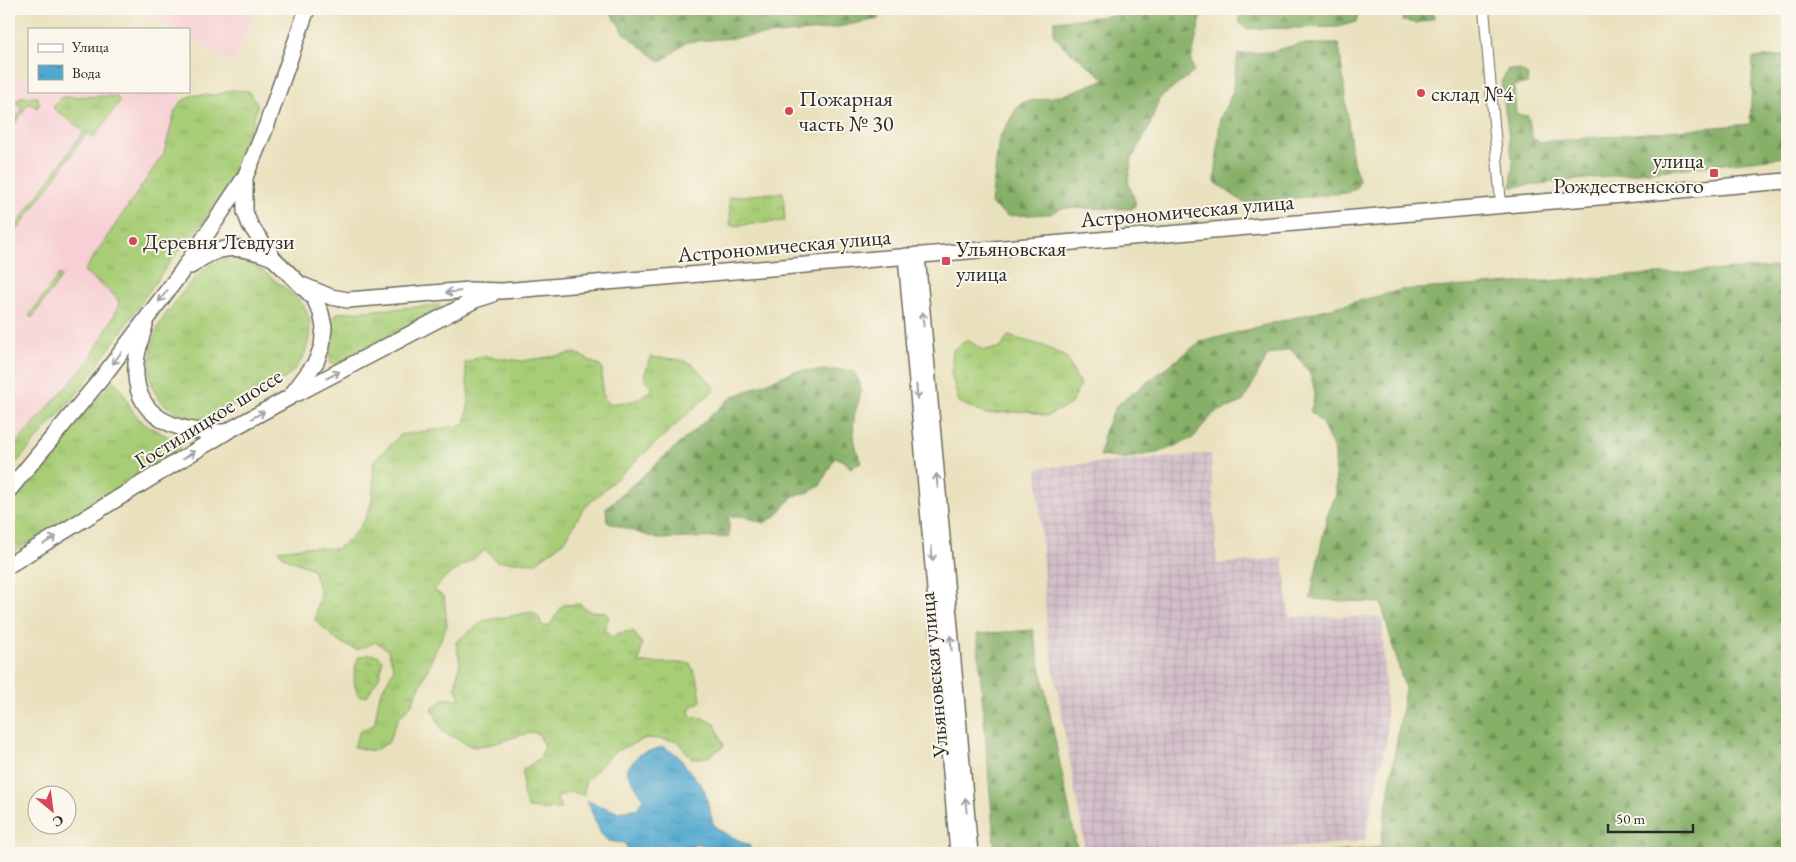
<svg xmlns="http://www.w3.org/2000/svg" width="1796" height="862" font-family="'EB Garamond',serif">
<defs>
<pattern id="industrial-grid" width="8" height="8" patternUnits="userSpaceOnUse" patternTransform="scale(1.25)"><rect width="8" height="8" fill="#d2bdc8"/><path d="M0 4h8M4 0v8" fill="none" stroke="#b4a3ac"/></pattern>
<pattern id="grass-tufts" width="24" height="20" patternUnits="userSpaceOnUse" patternTransform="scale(1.25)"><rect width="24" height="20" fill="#a8cd77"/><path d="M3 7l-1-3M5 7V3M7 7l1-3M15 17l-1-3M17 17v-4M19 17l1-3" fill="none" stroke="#91b067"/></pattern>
<pattern id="forest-firs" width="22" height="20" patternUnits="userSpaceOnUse" patternTransform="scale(1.25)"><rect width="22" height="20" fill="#86b068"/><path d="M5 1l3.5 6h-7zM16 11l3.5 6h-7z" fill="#6e8f56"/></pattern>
<pattern id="wetland-marsh" width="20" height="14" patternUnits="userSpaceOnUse" patternTransform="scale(1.25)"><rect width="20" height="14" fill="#a8cd77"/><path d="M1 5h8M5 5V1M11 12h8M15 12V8" fill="none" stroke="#91b067"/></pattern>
<pattern id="park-crowns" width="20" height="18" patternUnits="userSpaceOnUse" patternTransform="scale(1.25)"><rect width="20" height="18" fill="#a8cd77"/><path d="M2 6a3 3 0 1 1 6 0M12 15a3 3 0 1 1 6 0" fill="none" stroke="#91b067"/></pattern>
<pattern id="water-ripples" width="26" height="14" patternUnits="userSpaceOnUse" patternTransform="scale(1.25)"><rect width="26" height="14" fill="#52a9cf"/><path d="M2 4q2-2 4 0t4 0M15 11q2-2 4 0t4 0" fill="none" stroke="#448aa8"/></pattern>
</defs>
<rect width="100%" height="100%" fill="#fbf7ec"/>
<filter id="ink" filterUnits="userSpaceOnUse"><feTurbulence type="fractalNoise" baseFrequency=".02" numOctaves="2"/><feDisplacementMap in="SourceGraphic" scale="10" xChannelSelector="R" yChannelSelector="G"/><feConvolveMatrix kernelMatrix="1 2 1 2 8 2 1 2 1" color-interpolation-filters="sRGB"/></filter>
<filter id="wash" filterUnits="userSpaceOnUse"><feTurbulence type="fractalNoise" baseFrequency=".0096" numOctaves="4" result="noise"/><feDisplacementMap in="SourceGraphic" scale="20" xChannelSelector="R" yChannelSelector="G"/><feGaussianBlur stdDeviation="1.12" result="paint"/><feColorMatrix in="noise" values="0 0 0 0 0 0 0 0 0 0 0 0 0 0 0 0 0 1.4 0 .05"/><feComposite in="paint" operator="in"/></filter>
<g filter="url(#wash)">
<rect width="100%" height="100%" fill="#e9e1bd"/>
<g fill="#f7cfd4">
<polygon points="136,9 255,9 233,63 189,38 189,29 172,29"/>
<polygon points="9,78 29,78 29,91 179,91 181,102 126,301 96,359 9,452"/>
</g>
<polygon fill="url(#industrial-grid)" points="1211,454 1217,564 1283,558 1289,616 1382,617 1387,736 1364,841 1238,853 1086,853 1047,631 1037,468"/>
<g fill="url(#grass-tufts)" stroke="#6a7c51">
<polygon points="231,90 248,91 257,103 257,108 238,165 222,200 169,263 81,389 9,471 9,452 89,361 117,310 119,302 116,297 84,271 164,153 175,111 181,102 193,95 216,95"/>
<polygon points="21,97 37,97 40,104 37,108 29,103 9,132 9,126 22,108 15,102"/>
<polygon points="64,97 116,96 120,101 94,138 87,133 18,229 15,227 84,131 53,108 59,99"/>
<path d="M224,259C251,260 260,268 281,285C289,292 299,298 305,308C316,330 307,358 290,374C279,385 261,391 247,398C228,409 207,425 185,416C152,404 144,377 153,346C154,339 156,331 159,325C164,315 173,306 179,297C193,280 203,266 224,259Z"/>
<polygon points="59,274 62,276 32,318 29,316"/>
<path d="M439,305V309L338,364H331C328,359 332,328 332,319L338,313Z"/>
<polygon points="1008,336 1044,346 1066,357 1080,385 1071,404 1047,416 1027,411 985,414 959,402 951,373 953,350 967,340 983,350 1001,348"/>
<path d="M576,353L602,367V392L608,404L634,401L653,389L644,378L650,357C689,360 691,358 715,389L583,509L565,541L535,563L496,561L486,550L444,578L434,590L444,597L447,625L412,704L398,719L388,743L373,751L354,747L360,730L374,725L380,694L394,669L388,650L376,642L357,650L339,642L315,620L320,592L313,569L285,558L278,550L305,547L337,549C370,524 376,503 373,462L400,435L465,425L469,400L465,363L482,356L522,361Z"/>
<path d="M113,381C127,391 126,406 139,419C152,432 172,434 181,448L9,555V500Z"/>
<polygon points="580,604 589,611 605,612 609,618 604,629 611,637 620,633 633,631 642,644 639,663 690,663 698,681 701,701 689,709 690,716 702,718 715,724 724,746 708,757 692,759 678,741 646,738 614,752 585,782 584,795 569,792 557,798 561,809 548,810 528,808 523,793 523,770 541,757 544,747 539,734 532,732 492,744 473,747 443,732 432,709 443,699 460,699 455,686 460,663 456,642 483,621 532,612 539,617 542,626 549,626 563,605"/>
</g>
<g fill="url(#forest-firs)" stroke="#586e4a">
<polygon points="608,9 878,9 879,19 822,30 687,42 661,62 625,34"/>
<polygon points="1181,9 1203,9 1191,60 1194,72 1159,99 1149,128 1132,158 1128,181 1136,204 1132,209 1062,208 1050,214 1007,216 991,204 999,138 1020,103 1064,95 1105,79 1063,46 1054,35 1054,21"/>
<polygon points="1246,9 1355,9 1358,16 1356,22 1338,27 1246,29 1240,23 1239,16"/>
<polygon points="1402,9 1433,9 1434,18 1418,23 1402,21 1404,15"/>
<polygon points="1300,44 1339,44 1353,163 1359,179 1357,187 1347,193 1244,203 1215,182 1220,118 1232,94 1238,54 1269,52"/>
<polygon points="1787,55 1787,157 1511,187 1513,164 1501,82 1508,69 1520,70 1528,75 1527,83 1514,86 1516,114 1528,116 1533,139 1541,142 1750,124 1753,58"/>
<path d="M1787,266V853H1330L1380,847L1405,689L1381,603L1310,599L1327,516L1336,495L1335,453L1322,423L1310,411C1321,384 1309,369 1290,349L1268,355L1243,402L1214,413L1193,438L1161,452L1122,459L1100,456L1104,432L1116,406L1200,342L1401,290Z"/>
<path d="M840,370L853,371C868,390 857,398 854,419C852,434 856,449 861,463L850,468L845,462L835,457L820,486L807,493L793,496L776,516L764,523L742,516H729V537L657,539L607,522L606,508L732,397L795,371Z"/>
<polygon points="1033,630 1078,853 995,853 977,634"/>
</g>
<path fill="url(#wetland-marsh)" stroke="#6a7c51" d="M369,654L379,656L382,660C381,681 376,680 367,696H359C352,685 353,669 359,657Z"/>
<polygon fill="url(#park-crowns)" stroke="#6a7c51" points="783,192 785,221 731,226 729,197"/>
<polygon fill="url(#water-ripples)" stroke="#3e6a7d" points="663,747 677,755 704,789 713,823 719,830 750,846 749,853 710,853 703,845 693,843 695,853 631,853 624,843 608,841 601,834 587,801 618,812 638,808 643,798 626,770 640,754"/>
</g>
<g filter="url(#ink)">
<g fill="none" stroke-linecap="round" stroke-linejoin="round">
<defs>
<polyline id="street" points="1484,9 1501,204"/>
<g id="secondary">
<polyline points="917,255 970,853"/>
<polyline points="906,256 958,853"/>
<path d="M191,266C219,243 241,245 273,258"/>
<polyline points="302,285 331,297 348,300 469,290 502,291 1787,181"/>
<path d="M145,325C142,337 137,350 136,363C132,420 178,433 225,432"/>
<polyline points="298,393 475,300 491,295"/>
<polyline points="9,490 101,379 180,274 245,177 266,127 307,9"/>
<polyline points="9,565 226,432 290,397 316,362 322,346 324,327 321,313 314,298 273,258 250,225 245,212 245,177"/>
</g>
</defs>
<use href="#street" stroke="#6e6b5e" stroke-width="12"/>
<use href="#secondary" stroke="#6e6b5e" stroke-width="18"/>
<use href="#street" stroke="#fff" stroke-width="10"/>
<use href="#secondary" stroke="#fff" stroke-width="15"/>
</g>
<defs><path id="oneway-shaft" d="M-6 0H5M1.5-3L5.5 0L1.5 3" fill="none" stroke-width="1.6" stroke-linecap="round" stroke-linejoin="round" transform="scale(1.25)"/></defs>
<g stroke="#a0a0a0">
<use href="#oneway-shaft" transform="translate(453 292) rotate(175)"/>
<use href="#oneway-shaft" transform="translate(163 296) rotate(127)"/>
<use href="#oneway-shaft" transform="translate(923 319) rotate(-95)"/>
<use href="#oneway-shaft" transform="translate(117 358) rotate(127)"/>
<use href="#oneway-shaft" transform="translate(333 375) rotate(-28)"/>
<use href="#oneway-shaft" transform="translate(917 392) rotate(85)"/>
<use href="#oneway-shaft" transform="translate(258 415) rotate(-29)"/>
<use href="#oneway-shaft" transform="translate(189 455) rotate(-31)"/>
<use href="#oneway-shaft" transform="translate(937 481) rotate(-95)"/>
<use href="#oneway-shaft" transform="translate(50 540) rotate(-31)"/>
<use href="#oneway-shaft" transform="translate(932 554) rotate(85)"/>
<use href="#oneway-shaft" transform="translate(951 643) rotate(-95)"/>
<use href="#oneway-shaft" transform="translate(966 805) rotate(-95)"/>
</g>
</g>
<g fill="#d1495b" stroke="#fbf7ec" stroke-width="2">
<circle cx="1421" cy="93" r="5"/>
<circle cx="789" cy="111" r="5"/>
<rect x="1709" y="168" width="10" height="10" rx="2.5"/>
<circle cx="133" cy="241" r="5"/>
<rect x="941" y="256" width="10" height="10" rx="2.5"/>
</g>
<g text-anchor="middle" stroke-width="4" stroke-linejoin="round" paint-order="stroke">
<g font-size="22" fill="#2b2b2b" stroke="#fbf7ec" text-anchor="start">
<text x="1431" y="101">склад №4</text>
<text x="799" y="106">Пожарная<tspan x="799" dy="25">часть № 30</tspan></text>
<text x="1704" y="168" text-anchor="end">улица<tspan x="1704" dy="25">Рождественского</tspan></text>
<text x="143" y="249">Деревня Левдузи</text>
<text x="956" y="256">Ульяновская<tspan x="956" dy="25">улица</tspan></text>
</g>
<g font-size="22" fill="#2b2b2b" stroke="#fbf7ec">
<text transform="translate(1187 210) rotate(-5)" y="8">Астрономическая улица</text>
<text transform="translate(784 245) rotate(-5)" y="8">Астрономическая улица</text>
<text transform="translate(208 418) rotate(-32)" y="8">Гостилицкое шоссе</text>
<text transform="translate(933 675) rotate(-95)" y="8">Ульяновская улица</text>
</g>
</g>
<rect width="1796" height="862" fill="none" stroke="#fbf7ec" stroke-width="30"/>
<rect x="28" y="28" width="162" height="65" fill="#fbf7ec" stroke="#a8a59f"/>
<rect x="38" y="44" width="25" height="8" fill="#ffffff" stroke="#a8a59f"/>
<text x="72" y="52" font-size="15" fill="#2b2b2b">Улица</text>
<rect x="38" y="65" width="25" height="15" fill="url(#water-ripples)" stroke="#a8a59f"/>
<text x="72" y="78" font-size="15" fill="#2b2b2b">Вода</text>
<g transform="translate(52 810) rotate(151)"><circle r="24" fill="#fbf7ec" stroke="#a8a59f"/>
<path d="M0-4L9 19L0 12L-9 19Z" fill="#d1495b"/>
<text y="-8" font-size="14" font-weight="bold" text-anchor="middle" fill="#2b2b2b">С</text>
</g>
<path d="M1608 824v8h85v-8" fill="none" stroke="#2b2b2b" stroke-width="2.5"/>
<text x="1616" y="824" font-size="15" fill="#2b2b2b" stroke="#fbf7ec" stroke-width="4" paint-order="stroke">50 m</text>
</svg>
